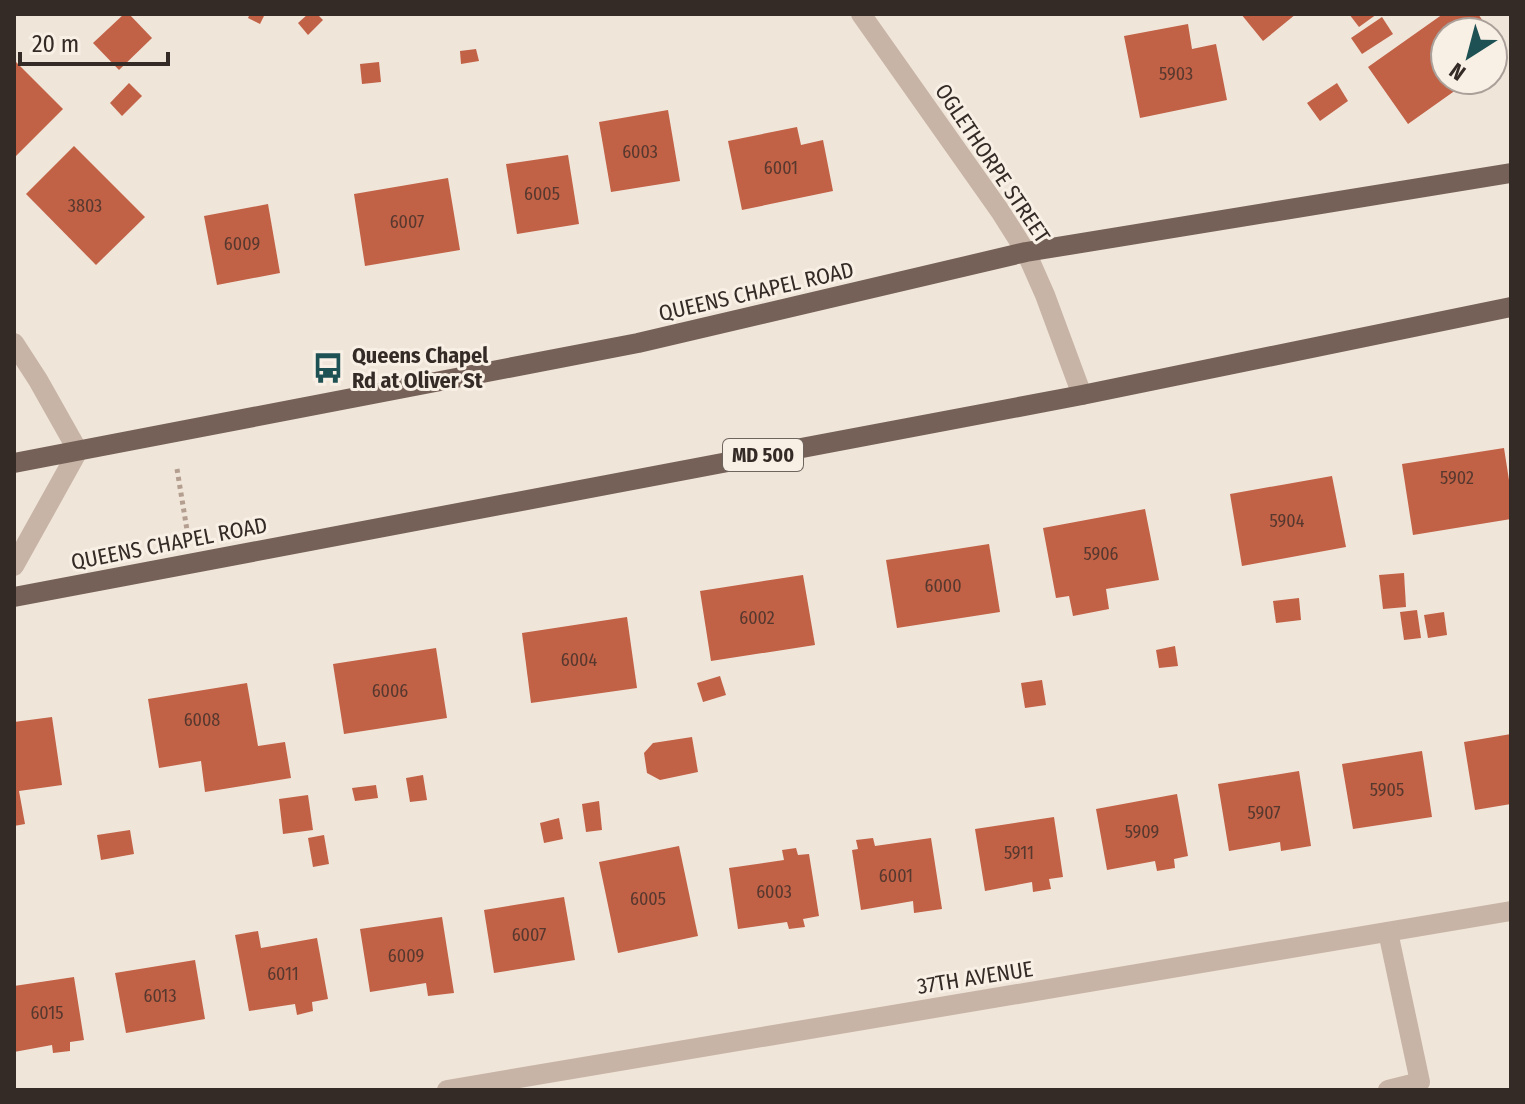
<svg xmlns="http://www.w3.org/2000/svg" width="1525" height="1104" font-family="'Fira Sans Condensed',sans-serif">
<rect width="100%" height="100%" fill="#f0e5d9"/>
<g fill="#c16146">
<polygon points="124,14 129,14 152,38 119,70 93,43"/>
<polygon points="250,14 265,14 260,24 248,18"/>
<polygon points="308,14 317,14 323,20 308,35 298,23"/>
<polygon points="1241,14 1296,14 1263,41"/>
<polygon points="1349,14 1377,14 1359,27"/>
<polygon points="1443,14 1478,14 1491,32 1445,32 1445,80 1470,80 1408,124 1368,67"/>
<polygon points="1382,17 1393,34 1362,54 1351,38"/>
<polygon points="1188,24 1192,49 1216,44 1227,100 1140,118 1124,36"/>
<polygon points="1493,35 1506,54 1493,63"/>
<polygon points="476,49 479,61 461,64 460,51"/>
<polygon points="14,60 63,109 14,158"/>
<polygon points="379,62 381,82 362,84 360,64"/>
<polygon points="129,83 142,96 122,116 110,103"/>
<polygon points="1337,83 1348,101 1320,121 1307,103"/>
<polygon points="668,110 680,181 611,192 599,122"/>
<polygon points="797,127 801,145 823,140 833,191 742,210 728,141"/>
<polygon points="74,146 145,217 96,265 26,194"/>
<polygon points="568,155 579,224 517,234 506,164"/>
<polygon points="448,178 460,250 365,266 354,194"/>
<polygon points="268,204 280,273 217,285 204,216"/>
<polygon points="1504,448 1511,493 1511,519 1413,535 1402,464"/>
<polygon points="1332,476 1346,547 1242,566 1230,494"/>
<polygon points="1145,509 1159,580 1106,589 1109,609 1073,616 1069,596 1056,598 1043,528"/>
<polygon points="989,544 1000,612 897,628 886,560"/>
<polygon points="1404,573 1406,607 1383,609 1379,575"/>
<polygon points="803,575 815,645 711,661 700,591"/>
<polygon points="1299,598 1301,620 1276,623 1273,601"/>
<polygon points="1417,610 1421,638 1404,640 1400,612"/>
<polygon points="1444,612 1447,635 1428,638 1424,615"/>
<polygon points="627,617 637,688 531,703 522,633"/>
<polygon points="1175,646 1178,666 1159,668 1156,650"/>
<polygon points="436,648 447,718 344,734 333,664"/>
<polygon points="720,676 726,695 703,702 697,683"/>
<polygon points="1042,680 1046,705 1025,708 1021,683"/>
<polygon points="247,683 258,746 285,742 291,778 205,792 201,761 159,768 148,699"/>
<polygon points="52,717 62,785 19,791 25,824 14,826 14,722"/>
<polygon points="1511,734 1511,804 1475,810 1464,742"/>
<polygon points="692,737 698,772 660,780 647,773 644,753 653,743"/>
<polygon points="1422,751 1432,817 1353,829 1342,764"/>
<polygon points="1299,771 1311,846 1281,851 1280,842 1229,851 1218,784"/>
<polygon points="423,775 427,800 410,802 406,778"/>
<polygon points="376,785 378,798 355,801 352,788"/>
<polygon points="1177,794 1188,856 1174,859 1175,868 1157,871 1155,861 1107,870 1096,809"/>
<polygon points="308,795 313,830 283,834 279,799"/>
<polygon points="599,801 602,830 586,832 582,804"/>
<polygon points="1054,817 1063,877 1049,879 1051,889 1033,892 1032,882 985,891 975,829"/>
<polygon points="559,818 563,839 544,843 540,823"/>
<polygon points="130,830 134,854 101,860 97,835"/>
<polygon points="324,835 329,864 313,867 308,838"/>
<polygon points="873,838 875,846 931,838 942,909 914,913 913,901 861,910 852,850 858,849 856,840"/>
<polygon points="679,846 698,936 618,953 599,862"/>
<polygon points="796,848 798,855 809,854 819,916 803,919 805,927 789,929 787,922 738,929 729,868 784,860 782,850"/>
<polygon points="564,897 575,960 494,973 484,910"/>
<polygon points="442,917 454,993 428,996 426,983 370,992 360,929"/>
<polygon points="258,931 261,948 317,938 328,999 312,1002 313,1011 297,1015 295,1004 249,1011 235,935"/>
<polygon points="195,960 205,1019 126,1033 115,973"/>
<polygon points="74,977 84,1040 70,1042 70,1051 53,1053 52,1045 14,1052 14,986"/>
</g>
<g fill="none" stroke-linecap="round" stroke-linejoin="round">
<polyline stroke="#b39e90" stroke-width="5" stroke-dasharray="4 4" stroke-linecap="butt" points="177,469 187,530"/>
<polyline stroke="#c7b4a6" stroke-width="20" points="1388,932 1420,1082 1388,1090"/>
<g stroke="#c7b4a6" stroke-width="20">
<polyline points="861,14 1000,211 1026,252 1045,295 1082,395"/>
<polyline points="14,343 38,380 78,451 14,566"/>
<polyline points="447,1090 1511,911"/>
</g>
<g stroke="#756158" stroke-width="20">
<polyline points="14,463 638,343 1026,252 1511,173"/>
<polyline points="14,597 1082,395 1511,307"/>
</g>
</g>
<defs>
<symbol id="bus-bare" viewBox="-9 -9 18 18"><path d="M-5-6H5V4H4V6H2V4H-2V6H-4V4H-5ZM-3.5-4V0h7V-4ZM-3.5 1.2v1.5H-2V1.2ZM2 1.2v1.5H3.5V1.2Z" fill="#1e5153" stroke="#f8efe5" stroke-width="2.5" paint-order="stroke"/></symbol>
</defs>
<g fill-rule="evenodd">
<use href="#bus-bare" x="306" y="346" width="44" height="44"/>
</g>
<g text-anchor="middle" stroke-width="6" stroke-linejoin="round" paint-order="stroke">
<g font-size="18" fill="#57382e">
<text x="1176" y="80">5903</text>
<text x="640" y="158">6003</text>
<text x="781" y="174">6001</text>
<text x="542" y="200">6005</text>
<text x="85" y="212">3803</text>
<text x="407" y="228">6007</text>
<text x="242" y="250">6009</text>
<text x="1457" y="484">5902</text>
<text x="1287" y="527">5904</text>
<text x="1101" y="560">5906</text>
<text x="943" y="592">6000</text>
<text x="757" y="624">6002</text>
<text x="579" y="666">6004</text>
<text x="390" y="697">6006</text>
<text x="202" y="726">6008</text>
<text x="1387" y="796">5905</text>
<text x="1264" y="819">5907</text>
<text x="1142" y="838">5909</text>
<text x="1019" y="859">5911</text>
<text x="896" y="882">6001</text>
<text x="774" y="898">6003</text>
<text x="648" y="905">6005</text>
<text x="529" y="941">6007</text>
<text x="406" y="962">6009</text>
<text x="283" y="980">6011</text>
<text x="160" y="1002">6013</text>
<text x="47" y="1019">6015</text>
</g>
<rect fill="#f8efe5" stroke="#6f655f" stroke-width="2" x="723" y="439" width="80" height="32" rx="6"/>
<g font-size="20" font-weight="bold" fill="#342a26">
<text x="763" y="462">MD 500</text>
</g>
<g font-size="22" fill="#342a26" stroke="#f8efe5">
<text transform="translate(993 163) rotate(56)" y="8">OGLETHORPE STREET</text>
<text transform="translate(756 291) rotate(-13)" y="8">QUEENS CHAPEL ROAD</text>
<text transform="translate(169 543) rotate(-11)" y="8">QUEENS CHAPEL ROAD</text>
<text transform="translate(975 977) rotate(-9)" y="8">37TH AVENUE</text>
</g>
<g font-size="22" font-weight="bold" fill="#342a26" stroke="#f8efe5" text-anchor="start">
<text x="352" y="363">Queens Chapel<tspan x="352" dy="25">Rd at Oliver St</tspan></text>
</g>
</g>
<rect width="1525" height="1104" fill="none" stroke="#342a26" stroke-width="32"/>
<g transform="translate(1469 56) rotate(216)"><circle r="38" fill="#f8efe5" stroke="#aaa099" stroke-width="2"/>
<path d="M0-6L14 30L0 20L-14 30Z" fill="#1e5153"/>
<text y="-12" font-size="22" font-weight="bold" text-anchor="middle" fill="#342a26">N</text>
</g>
<path d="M20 52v12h148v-12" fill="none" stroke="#342a26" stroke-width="4"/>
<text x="32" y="52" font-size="24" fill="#342a26" stroke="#f8efe5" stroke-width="6" paint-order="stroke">20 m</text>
</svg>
